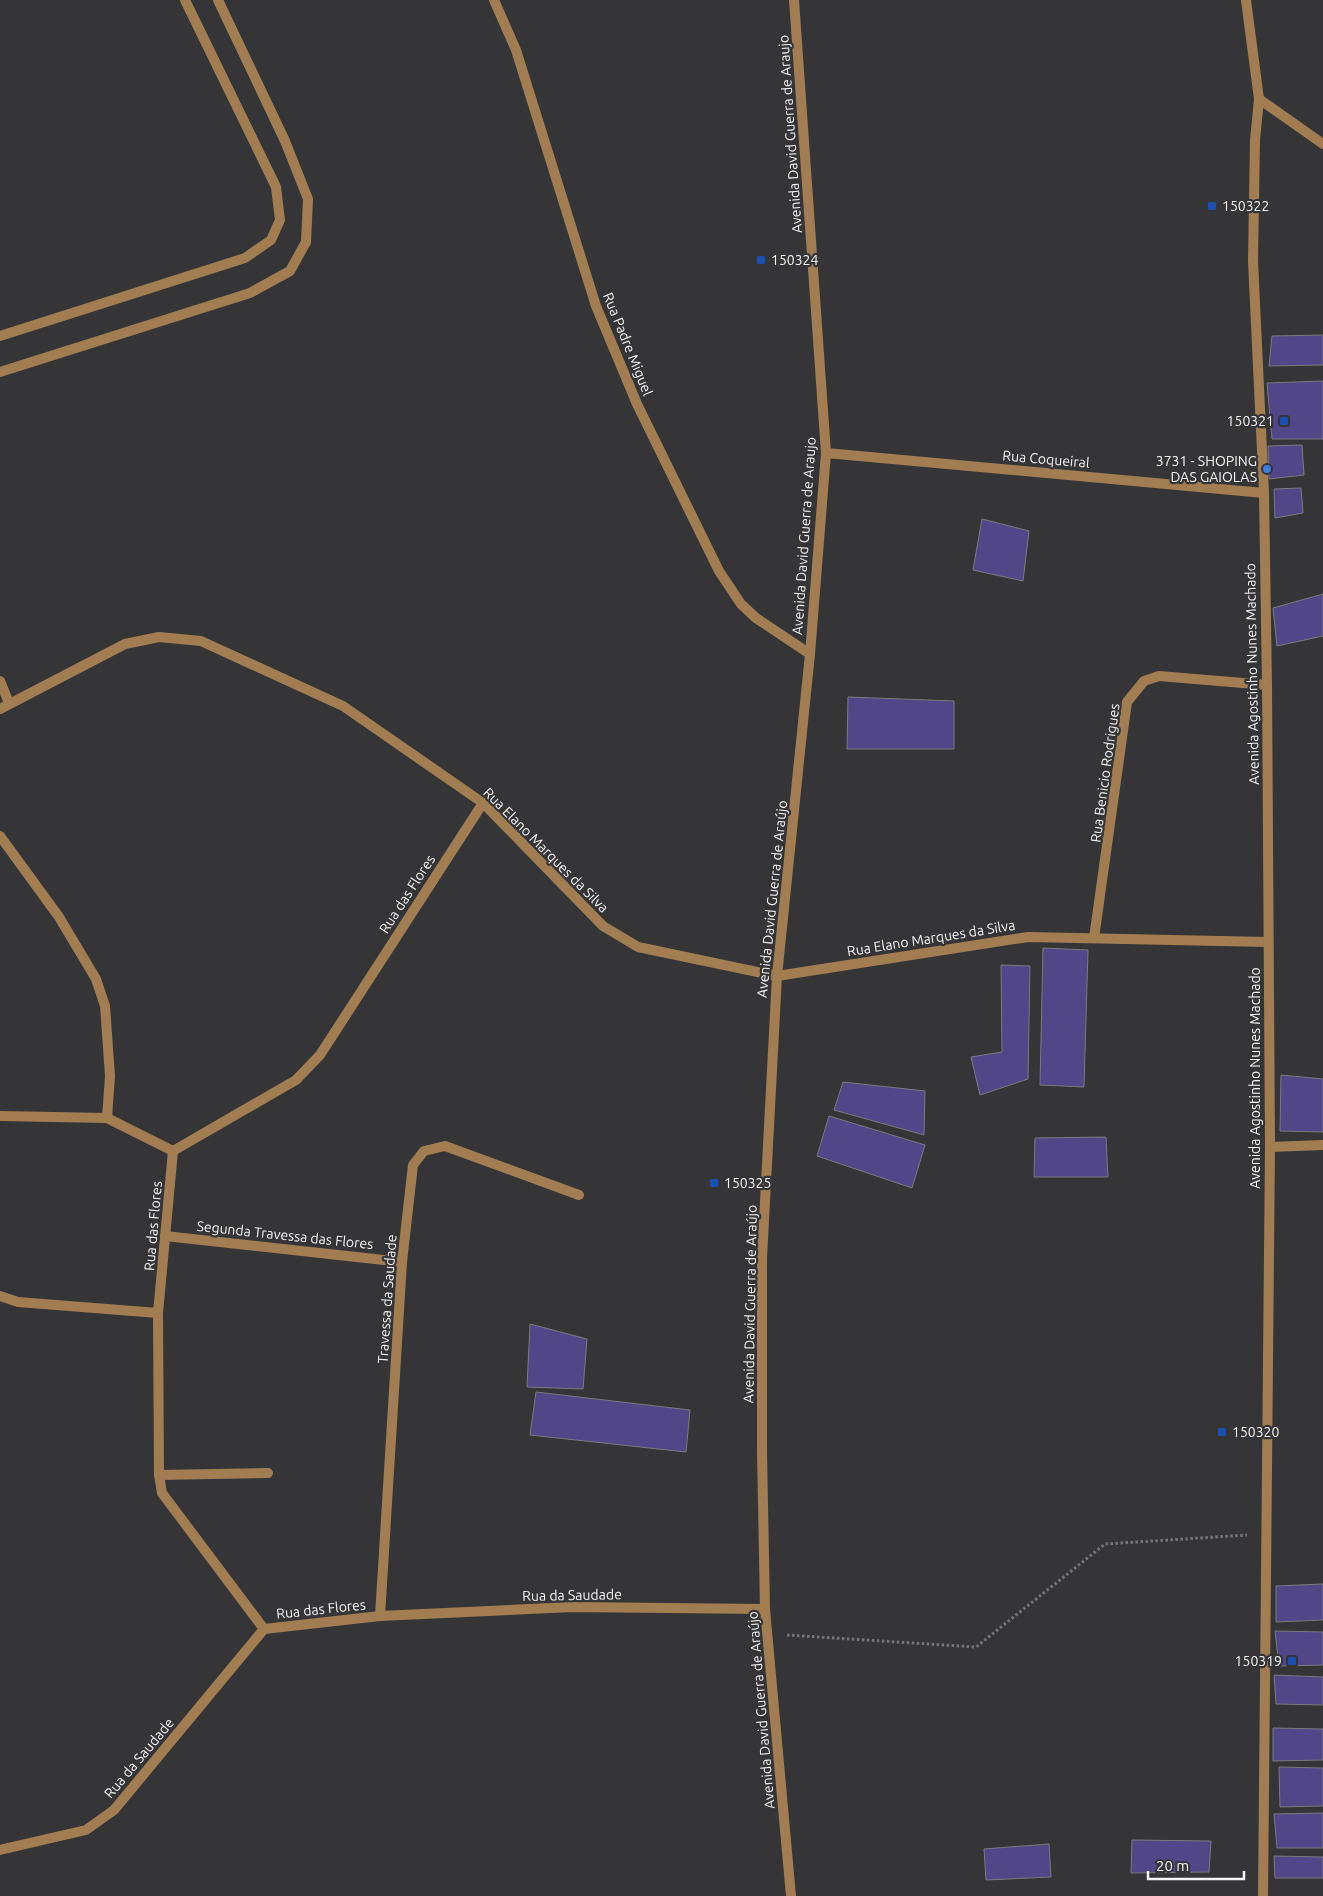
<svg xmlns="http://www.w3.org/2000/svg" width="1323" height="1896" font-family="Ubuntu,sans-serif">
<rect width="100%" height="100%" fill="#353537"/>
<g fill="#514688" stroke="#7b7b7e">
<polygon points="1323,335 1323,365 1269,366 1272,336"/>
<polygon points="1323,381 1323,439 1272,439 1267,383"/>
<polygon points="1302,445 1304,475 1269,479 1268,446"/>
<polygon points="1301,488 1303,513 1275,518 1274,489"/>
<polygon points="982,519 1029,531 1023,581 973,570"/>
<polygon points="1323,594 1323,636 1277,646 1273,608"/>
<polygon points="848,697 954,701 954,749 847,749"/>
<polygon points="1043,948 1088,950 1084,1087 1040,1085"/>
<polygon points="1001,965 1030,966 1028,1079 980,1095 971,1057 1002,1052"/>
<polygon points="1281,1075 1323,1079 1323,1132 1280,1131"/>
<polygon points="843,1082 925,1091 924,1135 834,1110"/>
<polygon points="829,1116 925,1145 912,1188 817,1156"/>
<polygon points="1106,1137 1108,1177 1034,1177 1035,1138"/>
<polygon points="530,1324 587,1339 583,1389 527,1387"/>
<polygon points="536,1392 690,1410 686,1452 530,1435"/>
<polygon points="1323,1584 1323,1620 1276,1622 1276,1586"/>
<polygon points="1275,1631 1323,1632 1323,1665 1279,1666"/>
<polygon points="1274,1675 1323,1677 1323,1705 1276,1704"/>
<polygon points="1273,1728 1323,1729 1323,1760 1273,1761"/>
<polygon points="1279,1767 1323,1768 1323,1806 1280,1807"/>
<polygon points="1323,1813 1323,1848 1277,1848 1274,1814"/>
<polygon points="1132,1840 1211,1841 1209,1872 1131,1873"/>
<polygon points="1049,1844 1051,1877 986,1880 984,1849"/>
<polygon points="1274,1856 1323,1857 1323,1878 1275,1878"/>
</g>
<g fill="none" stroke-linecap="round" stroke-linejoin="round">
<polyline stroke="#767677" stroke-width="3" stroke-dasharray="2.5 2.5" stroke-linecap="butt" points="787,1635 976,1647 1105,1544 1247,1535"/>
<g stroke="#a27d52" stroke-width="10">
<polyline points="494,0 516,50 596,306 637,404 719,571 741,604 756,618 810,654"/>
<polyline points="1246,0 1259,99 1255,140 1253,261 1264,493 1267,685 1270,1147 1263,1896"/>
<polyline points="1259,99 1323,144"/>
<polyline points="0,336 245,258 271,240 280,220 276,187 185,0"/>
<polyline points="0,372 250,293 290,271 306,242 308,199 285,141 218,0"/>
<polyline points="826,453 1264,493"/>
<polyline points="0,681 9,703"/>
<polyline points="0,709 125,644 159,637 201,641 343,706 483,803 603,926 638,947 777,976 1028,937 1268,942"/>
<polyline points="483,803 320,1055 296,1080 173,1151 158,1313 159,1475 162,1493 264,1629 380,1616 572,1607 765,1609"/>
<polyline points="0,836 59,917 96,979 105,1006 110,1076 107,1118"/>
<polyline points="1094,938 1127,702 1144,681 1159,676 1267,685"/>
<polyline points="0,1116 107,1118 173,1151"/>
<polyline points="1270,1147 1323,1145"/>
<polyline points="165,1236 402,1262"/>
<polyline points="0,1296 18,1302 158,1313"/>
<polyline points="159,1475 268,1473"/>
<polyline points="380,1616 402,1262 413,1165 424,1151 445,1146 579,1195"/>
<polyline points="0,1850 86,1830 114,1810 264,1629"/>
<polyline points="791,1896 765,1609 762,1451 762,1258 777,976 810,654 826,453 794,0"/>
</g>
</g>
<g fill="#1a4fb4" stroke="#353537" stroke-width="2">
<rect x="1207" y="201" width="10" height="10" rx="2.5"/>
<rect x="756" y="255" width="10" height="10" rx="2.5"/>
<rect x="1279" y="416" width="10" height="10" rx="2.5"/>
<rect x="709" y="1178" width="10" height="10" rx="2.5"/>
<rect x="1217" y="1427" width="10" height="10" rx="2.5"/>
<rect x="1287" y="1656" width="10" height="10" rx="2.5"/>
</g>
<circle fill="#3f7fe0" stroke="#353537" stroke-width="2" cx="1267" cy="469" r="5"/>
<g text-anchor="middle" stroke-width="4.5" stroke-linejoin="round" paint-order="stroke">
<g font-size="14" fill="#f5f5f6" stroke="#353537">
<text transform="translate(790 134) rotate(-94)" y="5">Avenida David Guerra de Araujo</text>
<text transform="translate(628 344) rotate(68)" y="5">Rua Padre Miguel</text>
<text transform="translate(1046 459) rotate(5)" y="5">Rua Coqueiral</text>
<text transform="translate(804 536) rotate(-86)" y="5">Avenida David Guerra de Araujo</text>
<text transform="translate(1252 674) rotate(-91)" y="5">Avenida Agostinho Nunes Machado</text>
<text transform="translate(1105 773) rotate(-82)" y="5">Rua Benicio Rodrigues</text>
<text transform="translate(546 850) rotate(45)" y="5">Rua Elano Marques da Silva</text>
<text transform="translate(407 894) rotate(-57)" y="5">Rua das Flores</text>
<text transform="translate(772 899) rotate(-84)" y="5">Avenida David Guerra de Araújo</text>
<text transform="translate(931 938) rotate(-9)" y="5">Rua Elano Marques da Silva</text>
<text transform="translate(1255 1078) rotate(-90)" y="5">Avenida Agostinho Nunes Machado</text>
<text transform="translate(153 1226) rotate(-85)" y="5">Rua das Flores</text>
<text transform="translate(285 1235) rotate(6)" y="5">Segunda Travessa das Flores</text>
<text transform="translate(387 1299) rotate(-86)" y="5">Travessa da Saudade</text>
<text transform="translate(750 1304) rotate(-89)" y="5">Avenida David Guerra de Araújo</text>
<text transform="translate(572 1595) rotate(-1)" y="5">Rua da Saudade</text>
<text transform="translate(321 1609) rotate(-6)" y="5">Rua das Flores</text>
<text transform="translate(761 1710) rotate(-95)" y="5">Avenida David Guerra de Araújo</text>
<text transform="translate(139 1758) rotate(-50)" y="5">Rua da Saudade</text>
</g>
<g font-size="14" fill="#f5f5f6" stroke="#353537" text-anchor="start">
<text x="1222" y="211">150322</text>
<text x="771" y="265">150324</text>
<text x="1274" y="426" text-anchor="end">150321</text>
<text x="1257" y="466" text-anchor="end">3731 - SHOPING<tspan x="1257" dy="16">DAS GAIOLAS</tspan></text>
<text x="724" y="1188">150325</text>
<text x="1232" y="1437">150320</text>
<text x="1282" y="1666" text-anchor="end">150319</text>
</g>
</g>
<path d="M1148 1871v8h96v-8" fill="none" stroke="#f5f5f6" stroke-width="2.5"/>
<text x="1156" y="1871" font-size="15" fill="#f5f5f6" stroke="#353537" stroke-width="4" paint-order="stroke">20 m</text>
</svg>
